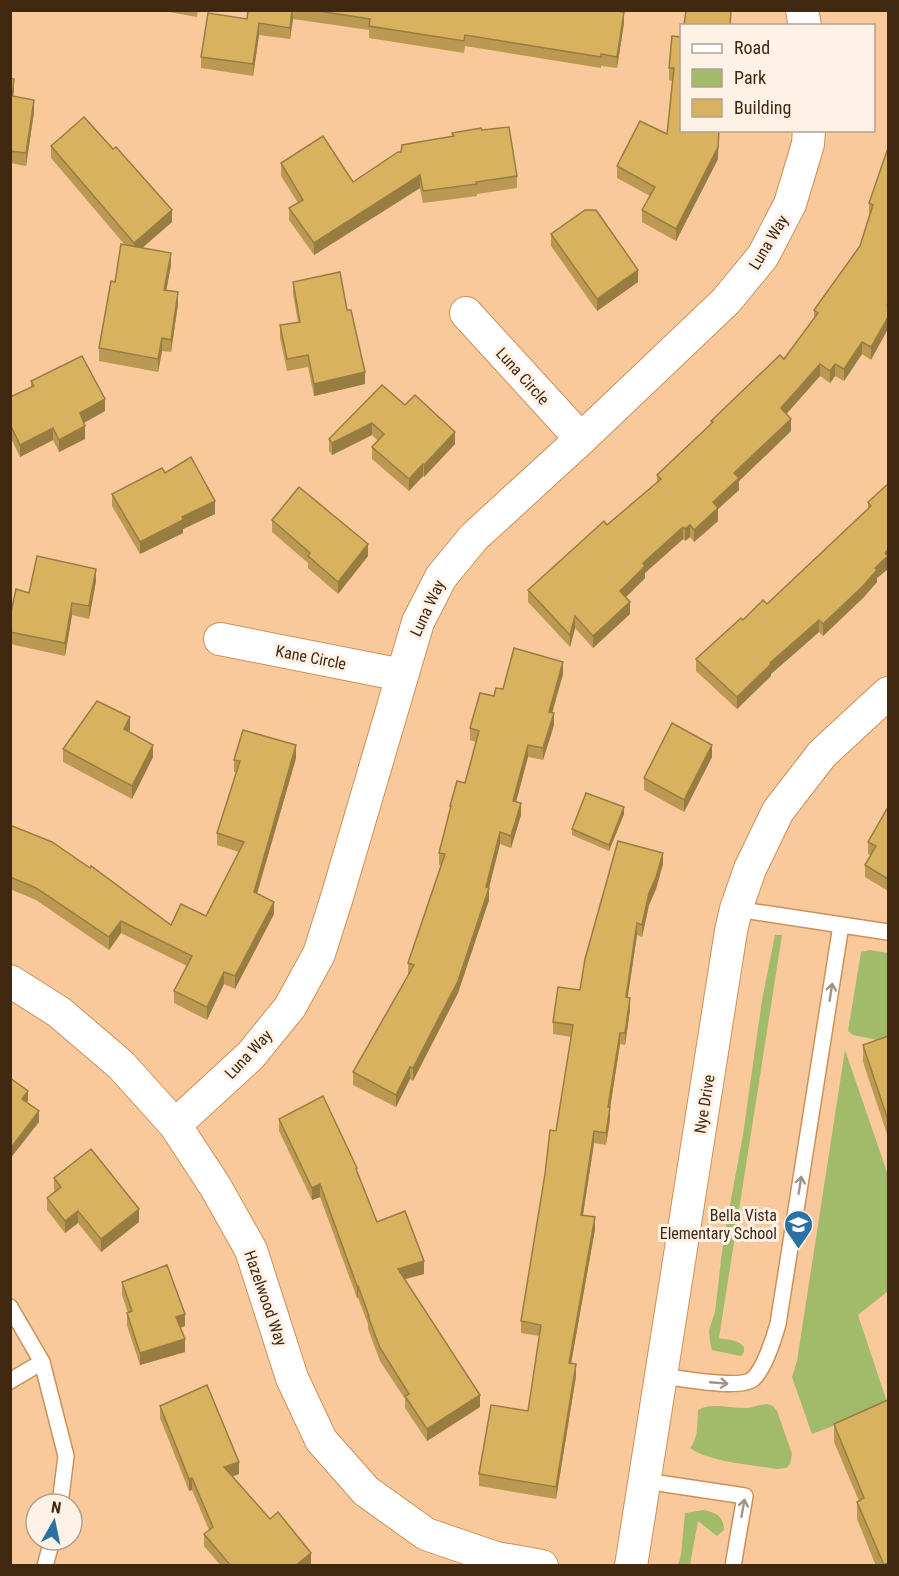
<svg xmlns="http://www.w3.org/2000/svg" width="899" height="1576" font-family="'Roboto Condensed',sans-serif">
<rect width="100%" height="100%" fill="#f9c89b"/>
<g fill="#a1bb6a">
<path d="M775,935H782L719,1338C728,1340 738,1339 744,1347V1352L741,1356L712,1350L710,1342L709,1330L715,1312L723,1243L743,1135L762,1000Z"/>
<polygon points="870,950 888,953 888,1042 853,1035 848,1031 861,952"/>
<polygon points="845,1050 888,1175 888,1291 858,1315 888,1405 812,1434 792,1377 797,1361"/>
<path d="M768,1404L773,1406L777,1411L792,1454L790,1464L786,1468L777,1469C753,1465 709,1462 690,1448C699,1436 697,1424 698,1410C713,1402 731,1409 748,1408C754,1407 761,1404 768,1404Z"/>
<path d="M704,1510C717,1513 723,1516 724,1530L717,1536L698,1521L690,1565H678L681,1555L685,1513Z"/>
</g>
<g fill="none" stroke-linecap="round" stroke-linejoin="round">
<defs>
<g id="lane">
<polyline points="736,909 888,932"/>
<polyline points="10,1307 42,1362 66,1456 60,1504"/>
<path d="M661,1376C679,1378 740,1390 753,1379C764,1369 774,1338 778,1324L841,925"/>
<polyline points="10,1381 42,1362"/>
<polyline points="645,1481 745,1496 733,1566"/>
<polyline points="45,1566 52,1540"/>
</g>
<g id="street">
<polyline points="802,10 805,26"/>
<polyline points="466,313 581,439"/>
<polyline points="220,639 402,675"/>
<polyline points="10,981 59,1012 121,1065 175,1125 215,1186 251,1250 292,1378 321,1440 366,1491 426,1534 496,1558 542,1566"/>
<polyline points="175,1125 251,1055 290,1007 319,954 337,897 418,622 441,577 474,537 581,439 726,301 763,256 790,204 808,144 809,130"/>
<polyline points="631,1566 731,931 736,909 750,869 778,811 822,754 888,693"/>
</g>
</defs>
<use href="#lane" stroke="#cc9158" stroke-width="18"/>
<use href="#street" stroke="#cc9158" stroke-width="34"/>
<use href="#lane" stroke="#fff" stroke-width="15"/>
<use href="#street" stroke="#fff" stroke-width="32"/>
</g>
<g fill="#bb9952">
<polygon points="158,10 198,10 197,17"/>
<polygon points="248,10 611,10 624,23 617,68 601,66 601,68 465,46 464,53 369,38 369,30 293,19 290,39 259,35 253,76 201,68 201,57 247,19"/>
<polygon points="681,37 718,159 676,241 642,222 642,210 650,196 617,178 617,166 667,134 672,81 669,80 669,68"/>
<polygon points="10,78 14,91 13,96 34,112 26,166 10,163"/>
<polygon points="482,130 517,176 517,188 477,194 477,196 423,203 420,188 314,255 289,220 289,208 298,203 281,176 281,163 353,182 401,152 452,136 452,133"/>
<polygon points="51,146 172,222 142,248 171,265 166,291 178,304 171,352 162,351 158,372 99,361 99,348 125,245 51,158"/>
<polygon points="888,148 871,360 862,354 844,381 835,376 830,383 820,376 786,414 791,431 739,481 739,490 718,509 718,521 694,542 690,537 685,541 683,539 645,573 645,578 626,597 630,614 593,648 575,628 570,647 528,602 528,590 607,525 657,482 657,475 711,424 711,421 784,359 814,318 814,310 860,246 869,215 869,203"/>
<polygon points="551,234 638,282 597,311 551,246"/>
<polygon points="293,282 347,310 365,384 314,396 308,367 287,371 280,338 280,325 298,322 293,294"/>
<polygon points="31,381 105,411 84,423 85,439 59,452 53,440 20,457 10,436 10,397 31,387"/>
<polygon points="405,405 455,444 424,477 423,476 409,491 372,459 372,447 378,441 372,435 332,455 329,451 329,439"/>
<polygon points="165,473 215,514 183,529 183,533 140,554 112,506 112,494"/>
<polygon points="888,484 888,569 877,578 877,582 863,598 823,636 819,632 771,674 771,676 737,709 696,671 696,659 743,620 767,604 868,509 868,502"/>
<polygon points="272,520 368,556 338,594 308,568 308,563 272,532"/>
<polygon points="96,581 89,619 72,615 65,656 10,644 10,617 29,593"/>
<polygon points="563,674 552,713 554,725 543,760 528,757 516,802 521,815 511,848 500,844 489,888 489,900 458,993 413,1081 410,1079 396,1107 353,1085 353,1072 408,975 408,963 441,866 439,865 439,853 450,812 450,806 465,783 476,742 470,740 470,728 494,696 503,689"/>
<polygon points="130,730 129,732 153,757 132,799 63,762 63,749"/>
<polygon points="712,757 684,812 644,790 644,778"/>
<polygon points="296,758 257,893 274,914 235,989 224,984 207,1020 174,1003 174,991 187,966 121,933 109,950 36,900 10,889 10,825 171,925 206,916 239,852 217,845 217,833 236,772 234,772 234,760"/>
<polygon points="888,807 888,891 865,877 865,865 871,855 868,854 868,842"/>
<polygon points="624,814 609,851 572,835 572,829"/>
<polygon points="663,864 656,889 649,905 642,937 637,935 627,998 630,1010 625,1045 620,1044 610,1108 610,1119 606,1145 594,1143 583,1215 595,1229 571,1363 576,1376 556,1499 479,1486 479,1474 528,1411 539,1336 521,1333 521,1321 556,1131 571,1037 553,1034 553,1022 580,990"/>
<polygon points="888,1036 888,1137 863,1062 863,1045"/>
<polygon points="279,1119 357,1172 377,1222 424,1274 404,1279 480,1407 427,1441 405,1408 405,1399 380,1361 368,1329 368,1324 358,1298 357,1298 320,1197 312,1200 279,1131"/>
<polygon points="54,1178 139,1222 101,1252 78,1223 65,1233 47,1210 47,1198 56,1192 54,1190"/>
<polygon points="122,1282 185,1326 180,1328 185,1352 140,1365 127,1326 127,1313 128,1313 122,1295"/>
<polygon points="888,1400 888,1566 876,1566 857,1519 857,1502 859,1501 834,1442 834,1424"/>
<polygon points="160,1406 239,1474 232,1477 311,1565 221,1566 204,1546 204,1534 209,1530 192,1490 189,1491 160,1418"/>
</g>
<g fill="#987d42">
<polygon points="293,10 293,19 290,39 290,28"/>
<polygon points="624,12 624,23 617,68 617,57"/>
<polygon points="259,23 259,35 253,76 253,64"/>
<polygon points="14,79 14,91 12,108 12,96"/>
<polygon points="34,100 34,112 26,166 26,153"/>
<polygon points="719,130 718,159 676,241 676,229"/>
<polygon points="420,175 420,188 314,255 314,243"/>
<polygon points="172,210 172,222 134,255 134,243"/>
<polygon points="171,253 171,265 164,303 164,290"/>
<polygon points="638,270 638,282 597,311 597,299"/>
<polygon points="178,292 178,304 171,352 171,340"/>
<polygon points="888,317 888,329 871,360 871,347"/>
<polygon points="162,338 162,351 158,372 158,359"/>
<polygon points="862,342 862,354 844,381 844,369"/>
<polygon points="820,364 820,376 781,420 781,408"/>
<polygon points="835,364 835,376 830,383 830,371"/>
<polygon points="365,372 365,384 314,396 314,384"/>
<polygon points="105,399 105,411 80,425 80,413"/>
<polygon points="791,419 791,431 739,481 739,490 718,509 718,521 694,542 694,530 713,502 734,473"/>
<polygon points="372,423 372,435 332,455 332,443"/>
<polygon points="85,426 85,439 59,452 59,440"/>
<polygon points="53,428 53,440 20,457 20,445"/>
<polygon points="455,432 455,444 424,477 424,465"/>
<polygon points="423,464 423,476 409,491 409,479"/>
<polygon points="215,501 215,514 183,529 183,533 140,554 140,542 182,517"/>
<polygon points="690,525 690,537 685,541 685,529"/>
<polygon points="683,527 683,539 645,573 645,578 620,603 620,591 643,563"/>
<polygon points="368,544 368,556 338,594 338,582"/>
<polygon points="888,550 888,569 877,578 877,582 863,598 823,636 823,624 875,568 885,553"/>
<polygon points="96,569 96,581 89,619 89,606"/>
<polygon points="630,602 630,614 593,648 593,636"/>
<polygon points="72,603 72,615 65,656 65,643"/>
<polygon points="575,616 575,628 570,647 570,635"/>
<polygon points="819,620 819,632 771,674 771,676 737,709 737,697 770,663"/>
<polygon points="563,662 563,674 549,724 549,712"/>
<polygon points="554,713 554,725 543,760 543,748"/>
<polygon points="130,717 130,730 124,742 124,729"/>
<polygon points="153,745 153,757 132,799 132,786"/>
<polygon points="296,745 296,758 254,904 254,892"/>
<polygon points="528,745 528,757 513,813 513,801"/>
<polygon points="712,745 712,757 684,812 684,800"/>
<polygon points="521,803 521,815 511,848 511,836"/>
<polygon points="624,807 624,814 609,851 609,845"/>
<polygon points="500,832 500,844 488,891 489,888 489,900 458,993 413,1081 413,1068 486,887"/>
<polygon points="663,853 663,864 656,889 649,905 642,937 642,925 649,893"/>
<polygon points="274,902 274,914 235,989 235,976"/>
<polygon points="121,921 121,933 109,950 109,937"/>
<polygon points="637,923 637,935 626,1009 626,997"/>
<polygon points="224,972 224,984 207,1020 207,1007"/>
<polygon points="630,998 630,1010 625,1045 625,1033"/>
<polygon points="620,1033 620,1044 610,1108 610,1119 606,1145 608,1107"/>
<polygon points="410,1067 410,1079 396,1107 396,1095"/>
<polygon points="28,1091 28,1101 22,1109 22,1099"/>
<polygon points="39,1111 39,1122 10,1159 10,1149"/>
<polygon points="594,1131 594,1143 581,1227 581,1215"/>
<polygon points="320,1184 320,1197 312,1200 312,1188"/>
<polygon points="139,1209 139,1222 101,1252 101,1239"/>
<polygon points="78,1211 78,1223 65,1233 65,1221"/>
<polygon points="595,1217 595,1229 569,1375 569,1363"/>
<polygon points="424,1261 424,1274 398,1281 398,1269"/>
<rect x="357" y="1286" width="1" height="12"/>
<polygon points="185,1314 185,1326 176,1329 176,1317"/>
<polygon points="185,1339 185,1352 140,1365 140,1353"/>
<polygon points="576,1364 576,1376 556,1499 556,1487"/>
<polygon points="480,1395 480,1407 427,1441 427,1429"/>
<polygon points="239,1462 239,1474 224,1479 224,1467"/>
<polygon points="192,1478 192,1490 189,1491 189,1479"/>
<polygon points="311,1553 311,1565 310,1566 295,1566"/>
</g>
<g fill="#d9b25f" stroke="#987d42" stroke-width="1.5">
<polygon points="248,10 292,10 290,28 259,23 253,64 201,57 208,13 247,19"/>
<polygon points="312,10 611,10 624,12 617,57 601,54 601,57 465,35 464,41 369,26 370,19"/>
<polygon points="686,10 731,10 730,26 684,26"/>
<polygon points="672,36 681,37 681,130 719,130 718,147 676,229 642,210 655,187 617,166 640,121 667,134 674,68 669,68"/>
<polygon points="10,78 14,79 12,96 34,100 26,153 10,151"/>
<polygon points="84,117 113,149 116,147 172,210 134,243 51,146"/>
<polygon points="509,127 517,176 476,182 477,184 423,191 420,175 314,243 289,208 303,200 281,163 323,136 353,182 398,152 401,152 402,145 454,136 452,133 481,128 482,130"/>
<polygon points="888,148 888,303 887,305 888,306 888,317 871,347 862,342 844,369 835,364 830,371 820,364 781,408 791,419 734,473 739,478 713,502 718,508 694,530 690,525 685,529 683,527 643,563 645,566 620,591 630,602 593,636 575,616 570,635 528,590 604,521 607,525 661,479 657,475 713,422 711,421 780,355 784,359 818,313 814,310 860,246 873,205 869,203"/>
<polygon points="585,210 596,210 638,270 597,299 551,234"/>
<polygon points="121,244 171,253 164,290 178,292 171,340 162,338 158,359 99,348 111,281 115,282"/>
<polygon points="340,272 347,310 351,310 365,372 314,384 308,355 287,359 280,325 300,322 293,282"/>
<polygon points="82,356 105,399 80,413 85,426 59,440 53,428 20,445 10,424 10,397 34,386 31,381"/>
<polygon points="382,385 405,405 415,395 455,432 424,465 423,464 409,479 372,447 384,434 372,423 332,443 329,439"/>
<polygon points="191,457 215,501 182,517 183,520 140,542 112,494 162,468 165,473"/>
<polygon points="888,484 888,550 885,553 888,556 875,568 877,570 863,586 823,624 819,620 770,663 771,664 737,697 696,659 741,618 743,620 763,600 767,604 871,506 868,502"/>
<polygon points="299,487 368,544 338,582 308,556 310,553 272,520"/>
<polygon points="37,556 96,569 89,606 72,603 65,643 10,632 10,617 16,589 29,593"/>
<polygon points="514,648 563,662 549,712 554,713 543,748 528,745 513,801 521,803 511,836 500,832 486,887 489,888 458,981 413,1068 410,1067 396,1095 353,1072 414,965 408,963 445,854 439,853 451,806 450,806 457,781 465,783 479,731 470,728 480,693 494,696 496,688 503,689"/>
<polygon points="97,701 130,717 124,729 153,745 132,786 63,749"/>
<polygon points="672,723 712,745 684,800 644,778"/>
<polygon points="243,730 296,745 254,892 274,902 235,976 224,972 207,1007 174,991 192,956 121,921 109,937 36,888 10,877 10,825 52,842 90,868 91,866 171,925 181,904 206,916 244,842 217,833 240,761 234,760"/>
<polygon points="586,793 624,807 609,845 572,829"/>
<polygon points="888,807 888,879 865,865 876,846 868,842"/>
<polygon points="618,841 663,853 656,877 649,893 642,925 637,923 626,997 630,998 625,1033 620,1033 608,1107 610,1107 606,1133 594,1131 581,1215 595,1217 569,1363 576,1364 556,1487 479,1474 491,1405 528,1411 541,1325 521,1321 545,1174 550,1130 556,1131 573,1025 553,1022 558,987 580,990 585,959"/>
<polygon points="888,1036 888,1120 863,1045"/>
<polygon points="10,1078 28,1091 22,1099 39,1111 10,1149"/>
<polygon points="323,1096 357,1168 356,1169 377,1222 405,1211 424,1261 398,1269 480,1395 427,1429 405,1396 409,1394 380,1348 368,1316 369,1316 358,1286 357,1286 320,1184 312,1188 279,1119"/>
<polygon points="91,1149 139,1209 101,1239 78,1211 65,1221 47,1198 61,1187 54,1178"/>
<polygon points="167,1265 185,1314 176,1317 185,1339 140,1353 127,1313 132,1311 122,1282"/>
<polygon points="207,1385 239,1462 224,1467 270,1519 278,1512 311,1553 295,1566 231,1566 204,1534 213,1527 192,1478 189,1479 160,1406"/>
<polygon points="888,1400 888,1563 884,1565 857,1502 864,1498 834,1424"/>
</g>
<defs><path id="oneway-shaft" d="M-6 0H5M1.5-3L5.5 0L1.5 3" fill="none" stroke-width="1.6" stroke-linecap="round" stroke-linejoin="round" transform="scale(1.5)"/></defs>
<g stroke="#a09488">
<use href="#oneway-shaft" transform="translate(831 992) rotate(-81)"/>
<use href="#oneway-shaft" transform="translate(800 1185) rotate(-81)"/>
<use href="#oneway-shaft" transform="translate(719 1383) rotate(5)"/>
<use href="#oneway-shaft" transform="translate(743 1508) rotate(-80)"/>
</g>
<defs>
<symbol id="school-pin" viewBox="-11 -11 22 30"><path d="M0 17L-7.5 6A9.5 9.5 0 1 1 7.5 6Z" fill="#2a72a6" stroke="#fef1e6"/><path d="M0-5L7-2L0 1L-7-2ZM-4 1L0 2.5L4 1V4Q0 6-4 4Z" fill="#fff"/></symbol>
</defs>
<g fill-rule="evenodd">
<use href="#school-pin" x="782" y="1208" width="33" height="45"/>
</g>
<g text-anchor="middle" stroke-width="6" stroke-linejoin="round" paint-order="stroke">
<g font-size="16" fill="#412911" stroke="#fef1e6">
<text transform="translate(768 242) rotate(-59)" y="6">Luna Way</text>
<text transform="translate(523 376) rotate(48)" y="6">Luna Circle</text>
<text transform="translate(427 608) rotate(-65)" y="6">Luna Way</text>
<text transform="translate(311 657) rotate(11)" y="6">Kane Circle</text>
<text transform="translate(248 1054) rotate(-47)" y="6">Luna Way</text>
<text transform="translate(704 1104) rotate(-81)" y="6">Nye Drive</text>
<text transform="translate(266 1298) rotate(71)" y="6">Hazelwood Way</text>
</g>
<g font-size="16" fill="#412911" stroke="#fef1e6" text-anchor="end">
<text x="777" y="1221">Bella Vista<tspan x="777" dy="18">Elementary School</tspan></text>
</g>
</g>
<rect width="899" height="1576" fill="none" stroke="#412911" stroke-width="24"/>
<rect x="680" y="24" width="195" height="108" fill="#fef1e6" stroke="#b2a191" stroke-width="1.5"/>
<rect x="692" y="44" width="30" height="9" fill="#ffffff" stroke="#b2a191" stroke-width="1.5"/>
<text x="734" y="54" font-size="18" fill="#412911">Road</text>
<rect x="692" y="69" width="30" height="18" fill="#a1bb6a" stroke="#b2a191" stroke-width="1.5"/>
<text x="734" y="84" font-size="18" fill="#412911">Park</text>
<rect x="692" y="99" width="30" height="18" fill="#d9b25f" stroke="#b2a191" stroke-width="1.5"/>
<text x="734" y="114" font-size="18" fill="#412911">Building</text>
<g transform="translate(54 1522) rotate(9)"><circle r="28" fill="#fef1e6" stroke="#b2a191" stroke-width="1.5"/>
<path d="M0-4.5L10 22L0 15L-10 22Z" fill="#2a72a6"/>
<text y="-9" font-size="16" font-weight="bold" text-anchor="middle" fill="#412911">N</text>
</g>
</svg>
